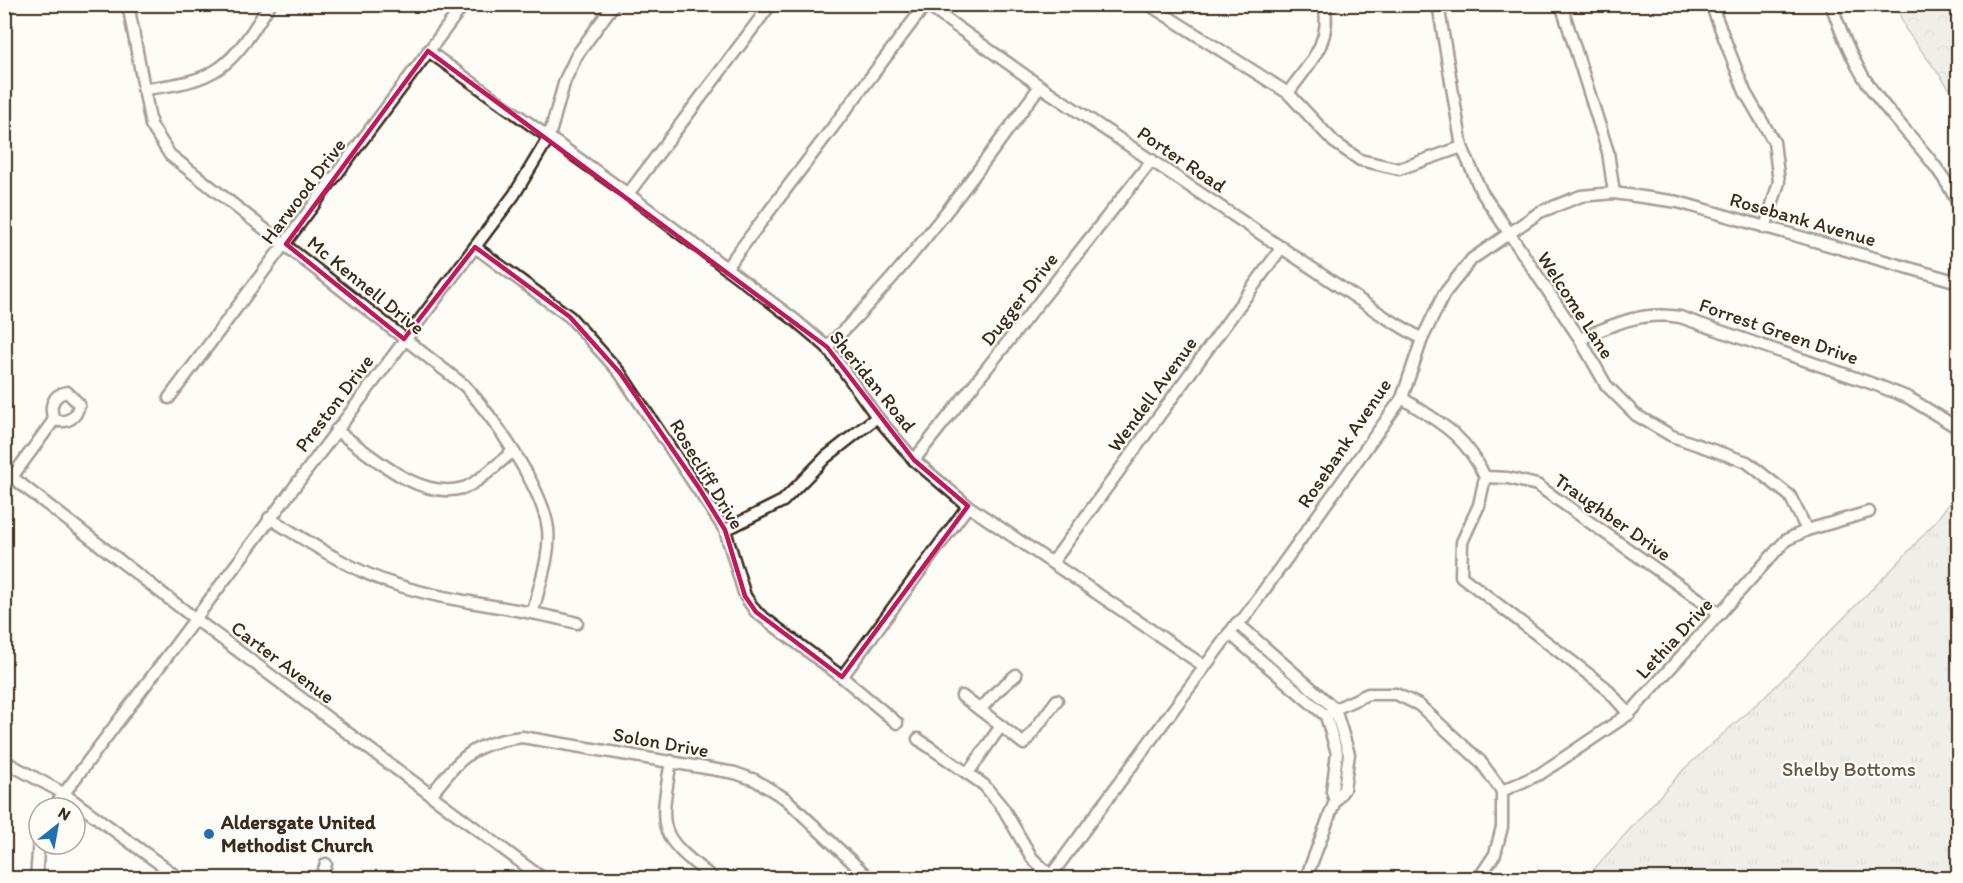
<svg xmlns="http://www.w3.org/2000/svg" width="1963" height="883" font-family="Itim,sans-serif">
<defs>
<pattern id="forest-crowns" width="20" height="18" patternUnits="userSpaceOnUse" patternTransform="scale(1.5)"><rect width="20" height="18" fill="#e1ded7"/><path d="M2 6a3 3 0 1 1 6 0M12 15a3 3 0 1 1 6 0" fill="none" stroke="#c2bfb8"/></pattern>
<pattern id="park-tufts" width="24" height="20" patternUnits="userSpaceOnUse" patternTransform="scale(1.5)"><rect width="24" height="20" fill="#e1ded7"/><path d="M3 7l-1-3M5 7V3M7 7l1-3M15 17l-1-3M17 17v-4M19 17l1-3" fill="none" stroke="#c2bfb8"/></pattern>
</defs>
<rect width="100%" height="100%" fill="#fdfcf7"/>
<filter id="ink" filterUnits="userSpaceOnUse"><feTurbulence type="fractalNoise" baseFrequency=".0167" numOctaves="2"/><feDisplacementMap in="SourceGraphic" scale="12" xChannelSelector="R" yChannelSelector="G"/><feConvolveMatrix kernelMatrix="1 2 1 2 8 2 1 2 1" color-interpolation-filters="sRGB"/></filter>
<g filter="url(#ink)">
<polygon fill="url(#forest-crowns)" stroke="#8e847a" stroke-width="1.5" points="1896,5 1958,5 1958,100 1906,30"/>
<polygon fill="url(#park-tufts)" stroke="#8e847a" stroke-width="1.5" points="1958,492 1958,878 1586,878 1684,769 1772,690 1896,565 1935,522"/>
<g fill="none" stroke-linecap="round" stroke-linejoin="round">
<polyline stroke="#887d74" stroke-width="2" points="1946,4 1958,25"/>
<defs>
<g id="minor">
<path d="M128,4L151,125L170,155L465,386C493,417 543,488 548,529C551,555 539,586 533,611"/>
<polyline points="925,4 1040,86 1385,317 1422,339"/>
<polyline points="1148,4 1288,93 1334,142 1360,160 1399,169 1462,147"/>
<polyline points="1438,4 1462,147 1481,191 1580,339 1606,385 1636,415 1672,436 1747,462 1790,496 1807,530"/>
<polyline points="1561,4 1608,152 1614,193"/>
<polyline points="1711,4 1745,92 1774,142 1779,182 1765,228"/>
<path d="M1831,4C1843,38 1856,70 1878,98C1905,133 1940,164 1958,204"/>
<polyline points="4,13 9,4"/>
<polyline points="428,51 628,194 795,320 827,347 877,417 914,460 968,506 1204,666"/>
<path d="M143,89C219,81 230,68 270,4"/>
<path d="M1288,93C1308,65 1333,42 1324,4"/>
<polyline points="628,194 771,4"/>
<polyline points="475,247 570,317 620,373 725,530 745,596 756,612 842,677 897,723"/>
<polyline points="727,267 926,4"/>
<polyline points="1956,281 1958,268"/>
<path d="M1580,339C1614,324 1641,311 1680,317L1879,386L1909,398L1958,428"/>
<path d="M827,347C907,269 974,177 1040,86"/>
<path d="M67,392L79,404C77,418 67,424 54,420C49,407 52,395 67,392Z"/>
<polyline points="169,398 464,4"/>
<path d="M1402,398C1439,422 1466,435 1485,477L1508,478L1537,485L1720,614"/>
<path d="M336,430C370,454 418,501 463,488C476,485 501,461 512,452"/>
<polyline points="914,460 1152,160"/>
<polyline points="4,471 194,618 542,878"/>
<polyline points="12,477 54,420"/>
<polyline points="1485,477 1479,505 1462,542 1461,576 1605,687 1629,714"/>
<path d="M269,518C306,540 344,566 385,581C447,603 514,606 577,623"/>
<polyline points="725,530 783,501 826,457 877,417"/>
<polyline points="1052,563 1282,247"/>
<polyline points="1237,623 1335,709 1349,754 1344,789 1335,801 1306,878"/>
<polyline points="1229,633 1326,716 1337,753 1332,791 1335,801"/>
<polyline points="842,677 968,506"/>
<polyline points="962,696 1001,726 968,773"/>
<polyline points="980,710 996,692 1016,675"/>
<polyline points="1326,716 1335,709 1368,694 1396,694 1419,705 1480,761 1502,791 1502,827 1495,854 1479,878"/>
<polyline points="1001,726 1024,744 1057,700"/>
<polyline points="918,739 984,785 1003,808 1032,858 1053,878"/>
<polyline points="4,761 63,793 179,878"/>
<path d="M671,761C659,832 657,834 713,878"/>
<polyline points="1502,791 1540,774 1629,714 1786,540 1807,530 1869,512"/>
<path d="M431,795C461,757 472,743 522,737L735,773L755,780L786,799L869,878"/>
<polyline points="53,808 514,195 549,137 565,80 577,55 614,4"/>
<polyline points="36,878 39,840"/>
<polyline points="321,878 326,864"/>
<polyline points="1049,878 1237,623 1244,618 1402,398 1422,339 1444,294 1472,259 1540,212 1581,196 1614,193 1678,202 1958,282"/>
</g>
</defs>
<use href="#minor" stroke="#3b2a1e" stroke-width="15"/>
<use href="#minor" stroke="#fdfcf7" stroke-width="10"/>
</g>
</g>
<path d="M0 0H1963V883H0ZM428,51L827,347L914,460L968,506L842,677L756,612L745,596L725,530L699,488L620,373L570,317L475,247L404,339L286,244Z" fill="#fdfcf7" fill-opacity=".55" fill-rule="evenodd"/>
<path fill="none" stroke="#c2185b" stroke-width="4.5" stroke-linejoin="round" d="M428,51L827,347L914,460L968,506L842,677L756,612L745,596L725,530L699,488L620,373L570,317L475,247L404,339L286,244Z"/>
<circle fill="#1f6fb2" stroke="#fdfcf7" stroke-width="2" cx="209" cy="834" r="6"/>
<g text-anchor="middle" stroke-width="4.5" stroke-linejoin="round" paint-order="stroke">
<g font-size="20" fill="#3b2a1e" stroke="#fdfcf7">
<text transform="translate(1182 159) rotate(34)" y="7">Porter Road</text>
<text transform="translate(303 191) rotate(-53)" y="7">Harwood Drive</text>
<text transform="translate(1803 219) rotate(16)" y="7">Rosebank Avenue</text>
<text transform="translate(366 285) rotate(39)" y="7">Mc Kennell Drive</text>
<text transform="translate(1019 299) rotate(-52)" y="7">Dugger Drive</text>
<text transform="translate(1576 305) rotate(57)" y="7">Welcome Lane</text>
<text transform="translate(1779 331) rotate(19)" y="7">Forrest Green Drive</text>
<text transform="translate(873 381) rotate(51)" y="7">Sheridan Road</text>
<text transform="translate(1152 394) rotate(-54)" y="7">Wendell Avenue</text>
<text transform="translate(334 403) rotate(-53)" y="7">Preston Drive</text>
<text transform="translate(1344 443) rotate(-56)" y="7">Rosebank Avenue</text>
<text transform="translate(707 474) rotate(59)" y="7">Rosecliff Drive</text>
<text transform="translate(1613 517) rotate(35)" y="7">Traughber Drive</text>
<text transform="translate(1674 638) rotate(-47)" y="7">Lethia Drive</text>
<text transform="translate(283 662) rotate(37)" y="7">Carter Avenue</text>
<text transform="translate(661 742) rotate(10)" y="7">Solon Drive</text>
</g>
<g font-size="20" fill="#64574c" stroke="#fdfcf7">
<text x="1849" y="776">Shelby Bottoms</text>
</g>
<g font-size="20" font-weight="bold" fill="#3b2a1e" stroke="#fdfcf7" text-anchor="start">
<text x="221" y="829">Aldersgate United<tspan x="221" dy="23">Methodist Church</tspan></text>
</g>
</g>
<rect width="1963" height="883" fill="none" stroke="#fdfcf7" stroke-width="24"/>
<rect x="12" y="12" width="1939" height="859" fill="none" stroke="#3b2a1e" stroke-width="2" filter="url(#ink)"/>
<g transform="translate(57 826) rotate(31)"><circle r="28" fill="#fdfcf7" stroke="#afa8a0" stroke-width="1.5"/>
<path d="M0-4.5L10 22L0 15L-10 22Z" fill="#1f6fb2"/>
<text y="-9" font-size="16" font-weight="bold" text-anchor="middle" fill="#3b2a1e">N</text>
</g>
</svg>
